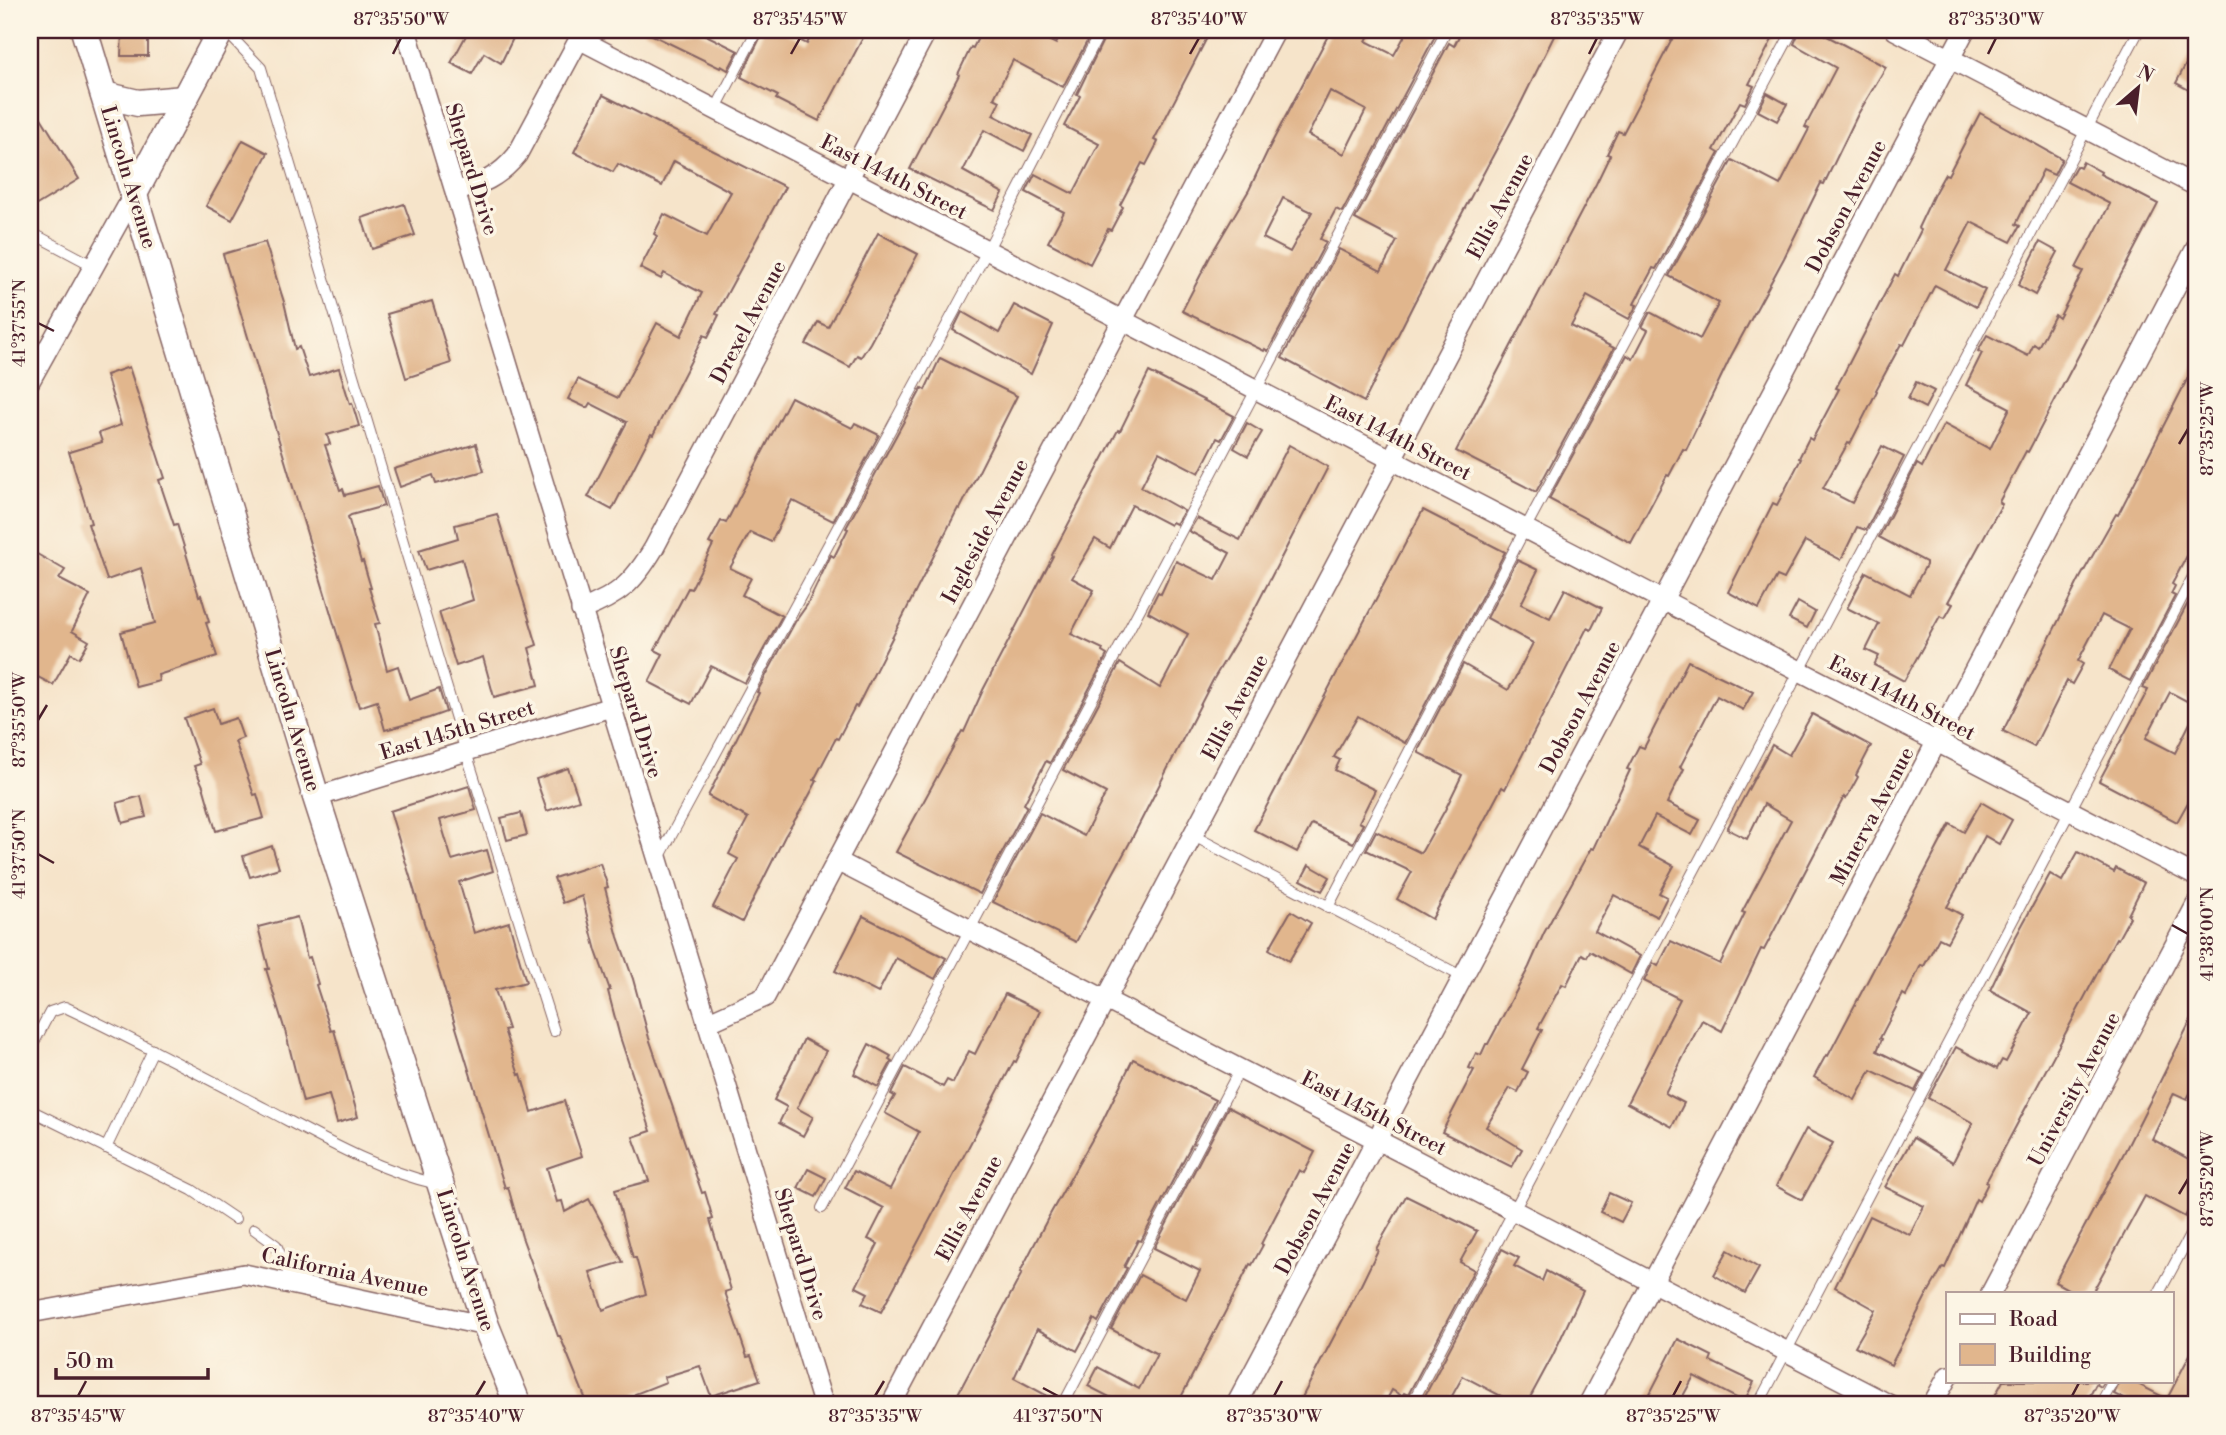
<svg xmlns="http://www.w3.org/2000/svg" width="2226" height="1435" font-family="'Libre Bodoni',serif">
<rect width="100%" height="100%" fill="#fcf5e5"/>
<filter id="ink" filterUnits="userSpaceOnUse"><feTurbulence type="fractalNoise" baseFrequency=".0143" numOctaves="2"/><feDisplacementMap in="SourceGraphic" scale="14" xChannelSelector="R" yChannelSelector="G"/><feConvolveMatrix kernelMatrix="1 2 1 2 8 2 1 2 1" color-interpolation-filters="sRGB"/></filter>
<filter id="wash" filterUnits="userSpaceOnUse"><feTurbulence type="fractalNoise" baseFrequency=".00686" numOctaves="4" result="noise"/><feDisplacementMap in="SourceGraphic" scale="28" xChannelSelector="R" yChannelSelector="G"/><feGaussianBlur stdDeviation="1.57" result="paint"/><feColorMatrix in="noise" values="0 0 0 0 0 0 0 0 0 0 0 0 0 0 0 0 0 1.4 0 .05"/><feComposite in="paint" operator="in"/></filter>
<g filter="url(#wash)">
<rect width="100%" height="100%" fill="#f6e4ca"/>
<g id="blocks">
<g fill="#e1b68d" fill-rule="evenodd">
<polygon points="122,30 148,30 148,56 121,56"/>
<polygon points="469,30 517,30 501,63 484,53 472,74 451,63"/>
<polygon points="642,30 696,30 738,51 728,70 721,66 720,68"/>
<polygon points="764,30 779,30 807,44 814,30 867,30 819,121 776,99 778,96 741,77"/>
<polygon points="982,30 1028,30 1056,44 1064,30 1093,30 1063,87 1013,60 994,98 1000,101 993,115 1032,135 1024,151 984,130 963,171 1003,193 994,210 910,169 959,75 958,74 971,47 973,48"/>
<polygon points="1108,30 1211,30 1154,140 1158,142 1146,165 1142,163 1120,205 1123,207 1111,230 1108,229 1090,264 1048,242 1064,212 1026,192 1035,174 1073,194 1099,144 1064,126 1080,96 1077,94"/>
<path d="M1331,30H1372L1366,41L1394,55L1408,30H1424L1435,36L1342,212L1336,209L1320,239L1326,242L1268,351L1265,349L1264,351L1182,311L1212,253L1249,190L1269,148ZM1330,91L1366,110L1344,154L1308,135ZM1283,198L1312,212L1290,252L1263,238Z"/>
<polygon points="1462,30 1557,30 1519,107 1414,303 1364,402 1282,358 1339,249 1381,271 1397,241 1355,219 1449,43 1454,46"/>
<polygon points="1677,30 1785,30 1781,37 1775,34 1749,84 1754,86 1745,104 1740,102 1714,150 1719,153 1656,269 1653,268 1634,304 1637,305 1629,319 1587,296 1571,326 1614,348 1536,492 1456,451 1596,184 1610,155 1607,154 1618,131 1623,133"/>
<polygon points="1800,30 1828,30 1825,35 1886,67 1858,114 1824,184 1821,183 1784,258 1731,356 1686,450 1683,449 1669,476 1667,475 1631,543 1549,499 1627,355 1633,359 1648,330 1642,327 1650,312 1700,339 1719,303 1669,276 1732,160 1780,185 1809,129 1805,127 1836,68 1794,44"/>
<polygon points="2196,45 2196,94 2176,83"/>
<polygon points="1767,93 1787,104 1777,121 1758,111"/>
<polygon points="603,95 785,187 716,314 719,315 708,337 704,335 653,435 651,434 612,510 588,497 627,422 590,403 587,408 568,399 578,379 618,398 657,323 681,336 702,293 664,273 661,279 640,268 657,236 654,234 664,214 707,236 731,192 674,161 662,186 618,164 613,172 574,152"/>
<polygon points="30,100 79,179 30,209"/>
<polygon points="1980,113 2062,159 2054,175 2043,170 2016,224 2020,226 2011,242 1971,222 1946,270 1985,290 1976,307 1935,285 1904,345 1901,344 1876,390 1877,391 1850,444 1848,443 1823,488 1852,503 1882,446 1904,457 1866,530 1857,527 1841,560 1805,541 1784,579 1777,576 1759,609 1728,592 1773,503 1777,505 1801,459 1799,458 1809,438 1812,440 1839,389 1836,388 1844,373 1895,274 1898,276 1921,230 1918,228 1934,194 1945,174 1948,175"/>
<polygon points="243,140 268,153 232,220 206,206"/>
<polygon points="2083,162 2101,172 2100,174 2158,204 2062,387 2028,452 2026,451 1999,502 2002,504 1948,602 1953,604 1945,618 1940,616 1904,681 1874,665 1879,656 1866,650 1879,624 1847,608 1866,572 1910,595 1926,565 1926,562 1879,537 1917,464 1922,467 1944,424 1990,449 2010,408 1966,385 1982,353 1978,351 1987,335 2028,356 2034,344 2038,347 2055,315 2059,318 2083,271 2076,268 2110,204 2067,182 2076,166 2080,168"/>
<polygon points="404,204 415,235 372,249 362,218"/>
<polygon points="878,233 918,254 870,343 861,357 857,355 850,367 806,344 818,322 828,327"/>
<polygon points="265,242 284,302 295,349 299,347 309,377 339,368 350,404 352,403 359,426 327,435 330,444 325,445 340,490 343,489 345,495 378,486 384,506 351,515 348,517 361,562 363,561 371,588 369,588 380,623 375,624 387,670 398,666 409,700 439,689 446,712 429,718 385,730 377,701 359,707 223,254"/>
<polygon points="2040,242 2058,252 2035,295 2018,285"/>
<polygon points="432,301 451,363 406,378 387,314"/>
<polygon points="1014,305 1053,325 1031,374 953,330 962,312 999,333"/>
<polygon points="940,358 1017,396 960,509 958,508 857,707 855,706 838,739 836,738 814,780 817,781 804,805 785,836 742,922 713,907 738,859 729,854 748,818 708,796 759,693 757,692 795,622 807,605 831,555 834,557 848,529 846,528 922,388 925,390"/>
<polygon points="2196,362 2196,539 2172,584 2175,586 2171,594 2175,596 2130,681 2109,670 2130,629 2102,615 2078,661 2083,664 2072,684 2067,681 2034,747 2003,731 2080,578 2116,514 2118,515"/>
<polygon points="129,367 165,478 159,480 174,525 177,524 199,596 201,595 209,622 206,623 217,656 158,675 159,681 136,687 121,632 155,623 141,568 107,580 88,524 91,523 69,452 102,442 99,433 121,425 106,375"/>
<polygon points="1149,372 1234,416 1221,440 1217,438 1199,473 1159,452 1141,487 1184,511 1176,524 1172,522 1170,525 1132,505 1110,548 1095,539 1072,578 1094,590 1071,634 1103,649 1102,652 1107,655 1050,763 1046,761 1024,804 1027,806 980,894 896,852 962,731 964,732 983,690 1053,556 1052,555 1118,430 1120,431"/>
<polygon points="1916,382 1934,391 1925,408 1908,399"/>
<polygon points="791,397 852,428 855,423 879,435 833,521 792,500 771,542 750,532 730,568 751,578 742,595 782,616 745,683 711,666 691,704 649,682 663,654 655,650 688,588 691,589 713,545 709,543 721,521 726,523"/>
<polygon points="1247,423 1262,432 1248,456 1234,448"/>
<polygon points="476,444 484,471 436,484 433,475 400,487 394,469"/>
<polygon points="1289,445 1328,467 1250,618 1213,680 1129,844 1076,942 993,902 1040,813 1084,836 1106,793 1063,770 1120,663 1160,688 1169,671 1188,634 1148,612 1158,592 1161,594 1176,561 1216,580 1230,553 1189,531 1197,518 1240,540"/>
<polygon points="1423,510 1505,552 1405,743 1358,716 1334,757 1340,760 1335,770 1375,790 1359,822 1363,824 1353,843 1312,824 1297,852 1254,830"/>
<polygon points="497,514 537,645 529,648 539,685 494,697 483,657 456,666 439,612 473,600 462,559 426,570 419,550 458,538 455,525"/>
<polygon points="30,550 65,570 59,579 90,595 72,631 89,641 79,658 71,653 53,685 30,673"/>
<polygon points="1517,560 1538,570 1521,604 1550,618 1565,589 1602,608 1591,630 1587,628 1505,789 1502,787 1432,919 1397,899 1412,872 1366,850 1376,831 1421,853 1445,810 1462,775 1419,753 1419,749 1463,664 1508,690 1513,682 1533,643 1487,618"/>
<polygon points="1798,602 1815,612 1807,628 1789,619"/>
<polygon points="2188,603 2196,607 2196,706 2170,692 2146,738 2175,753 2196,711 2196,788 2177,822 2099,781 2148,690 2143,688"/>
<polygon points="1688,661 1753,692 1743,710 1717,696 1680,767 1684,769 1667,803 1700,820 1692,835 1655,816 1639,847 1674,866 1659,893 1667,897 1657,917 1614,895 1595,931 1640,956 1631,974 1590,951 1587,957 1582,954 1566,986 1562,984 1538,1028 1542,1030 1522,1069 1528,1072 1518,1092 1510,1088 1486,1127 1522,1149 1512,1167 1442,1132 1474,1070 1469,1068 1476,1053 1481,1055 1486,1044 1488,1044 1529,967 1544,933 1591,848 1593,849 1630,770 1627,769 1639,746 1644,748"/>
<polygon points="213,708 218,724 236,718 243,738 235,741 254,795 257,794 264,818 216,831 203,786 194,766 200,764 184,718"/>
<polygon points="1812,714 1871,746 1856,775 1858,777 1846,799 1844,797 1764,950 1761,949 1722,1031 1702,1020 1665,1093 1684,1103 1672,1127 1627,1103 1680,999 1644,981 1653,963 1658,966 1671,941 1720,964 1745,913 1742,912 1791,820 1764,804 1747,839 1727,829 1772,745 1789,755"/>
<polygon points="568,768 579,800 547,811 536,779"/>
<polygon points="469,786 476,810 440,820 452,860 487,850 493,871 459,882 474,933 509,922 526,982 495,990 508,1029 504,1030 519,1075 521,1074 532,1112 564,1101 582,1156 547,1168 557,1202 562,1201 565,1212 589,1199 623,1262 590,1272 603,1310 646,1294 636,1258 633,1258 615,1190 649,1181 633,1137 651,1131 620,1037 608,991 610,990 596,951 582,896 563,903 554,878 600,863 608,887 605,888 618,937 633,979 649,1038 702,1193 705,1192 713,1219 710,1220 731,1290 725,1292 747,1357 751,1356 760,1380 711,1396 700,1366 664,1377 666,1382 635,1394 640,1405 588,1405 560,1336 558,1336 522,1237 508,1187 505,1188 390,811"/>
<polygon points="141,796 146,817 123,823 117,803"/>
<polygon points="1981,802 2012,820 1999,844 1985,836 1947,907 1962,915 1947,942 1939,938 1924,966 1921,965 1906,996 1903,994 1880,1038 1882,1039 1877,1051 1924,1074 1915,1091 1871,1070 1855,1100 1814,1077 1826,1055 1828,1056 1950,824 1964,832"/>
<polygon points="521,813 527,835 507,840 501,818"/>
<polygon points="272,846 279,868 250,877 243,856"/>
<polygon points="2078,852 2114,872 2116,868 2144,883 2128,915 2130,917 2118,939 2116,938 2006,1145 1986,1182 1988,1183 1979,1201 1976,1199 1945,1268 1943,1267 1925,1298 1891,1365 1855,1346 1876,1310 1835,1287 1870,1216 1910,1235 1924,1206 1885,1187 1913,1138 1953,1162 1973,1123 1928,1098 1956,1047 1997,1069 2002,1060 2006,1062 2032,1013 1990,990 2014,940 2050,874 2062,881"/>
<polygon points="1309,865 1330,877 1322,891 1301,880"/>
<polygon points="1291,911 1311,923 1289,961 1269,949"/>
<polygon points="863,916 946,958 935,979 896,958 878,993 835,971"/>
<polygon points="297,917 307,958 310,957 318,984 316,985 331,1031 334,1030 358,1117 337,1123 329,1095 303,1102 286,1034 266,969 269,969 258,927"/>
<polygon points="1005,994 1040,1011 1016,1062 1014,1061 881,1312 862,1303 868,1293 856,1287 878,1244 868,1239 884,1208 845,1188 854,1171 890,1189 919,1132 885,1113 895,1096 891,1094 905,1067 943,1087 947,1080 953,1083 969,1051 975,1054"/>
<polygon points="2196,1010 2196,1082 2187,1099 2174,1093 2152,1139 2196,1163 2196,1195 2185,1217 2145,1196 2092,1293 2075,1293 2055,1282 2125,1151"/>
<polygon points="804,1039 826,1051 797,1108 813,1117 803,1136 779,1123 787,1107 774,1100"/>
<polygon points="869,1044 891,1056 889,1059 892,1061 878,1087 854,1074"/>
<polygon points="1133,1059 1215,1100 1141,1241 1138,1240 1124,1267 1127,1268 1098,1322 1094,1319 1077,1351 1037,1329 1014,1378 1057,1401 1056,1405 952,1405 1022,1273 1020,1272 1048,1218 1103,1120"/>
<polygon points="1228,1107 1315,1152 1304,1173 1299,1170 1261,1244 1263,1245 1252,1265 1250,1264 1177,1405 1125,1405 1088,1386 1098,1367 1139,1389 1157,1354 1111,1329 1140,1275 1186,1299 1200,1271 1154,1248"/>
<polygon points="1806,1129 1833,1143 1802,1200 1776,1186"/>
<polygon points="808,1169 826,1178 816,1197 798,1188"/>
<polygon points="1609,1193 1631,1203 1621,1222 1600,1212"/>
<polygon points="1406,1196 1477,1231 1460,1262 1474,1270 1408,1395 1404,1393 1402,1396 1392,1390 1384,1405 1298,1405 1360,1287 1378,1250 1376,1249"/>
<polygon points="1502,1249 1519,1258 1514,1266 1542,1281 1546,1271 1583,1291 1553,1355 1526,1405 1518,1405 1463,1376 1447,1405 1425,1405 1421,1403"/>
<polygon points="1728,1250 1759,1268 1745,1293 1714,1275"/>
<polygon points="1678,1339 1712,1356 1710,1361 1754,1382 1744,1402 1694,1376 1678,1405 1644,1405"/>
<polygon points="2196,1343 2196,1405 2136,1405 2114,1394 2120,1381 2132,1381 2167,1399"/>
<polygon points="2003,1381 2105,1381 2101,1387 2096,1384 2085,1405 1990,1405"/>
</g>
</g>
</g>
<g filter="url(#ink)">
<use href="#blocks" fill-opacity="0" stroke="#866463" stroke-width="2"/>
<g fill="none" stroke-linecap="round" stroke-linejoin="round">
<defs>
<g id="lane">
<polyline points="225,30 261,68 466,752 554,1031"/>
<polyline points="715,110 757,30"/>
<polyline points="30,232 94,266"/>
<polyline points="1192,835 1463,977"/>
<polyline points="658,860 987,251 1101,30"/>
<polyline points="1328,907 1525,529 1793,30"/>
<path d="M30,1050L50,1012L65,1007C133,1039 199,1074 266,1109C321,1138 376,1170 437,1184"/>
<polyline points="30,1110 192,1190 235,1219"/>
<polyline points="106,1148 153,1050"/>
<polyline points="822,1208 1447,30"/>
<polyline points="254,1229 276,1245 293,1283"/>
<polyline points="2159,1293 2196,1224"/>
<polyline points="1063,1405 1240,1069"/>
<polyline points="1411,1405 2139,30"/>
<polyline points="1758,1405 2196,571"/>
<polyline points="2100,1405 2113,1381"/>
</g>
<g id="street">
<polyline points="406,30 821,1397 826,1405"/>
<polyline points="1895,30 2196,186"/>
<polyline points="579,39 2196,876"/>
<path d="M455,192C483,183 498,178 517,155L584,30"/>
<polyline points="30,381 134,194"/>
<path d="M581,610C620,595 633,583 654,548L927,30"/>
<polyline points="316,797 611,707"/>
<polyline points="837,861 1890,1405"/>
<polyline points="707,1023 765,997 1276,30"/>
<polyline points="1991,1293 2196,905"/>
<polyline points="30,1313 244,1274 486,1326"/>
<polyline points="891,1405 1619,30"/>
<polyline points="1236,1405 1965,30"/>
<polyline points="1588,1405 2196,248"/>
<polyline points="1932,1405 1948,1376"/>
</g>
<g id="secondary">
<polyline points="84,30 316,797 486,1326 518,1405"/>
<polyline points="104,95 138,103 184,99"/>
<polyline points="134,194 221,30"/>
</g>
</defs>
<use href="#lane" stroke="#866463" stroke-width="12"/>
<use href="#street" stroke="#866463" stroke-width="22"/>
<use href="#secondary" stroke="#866463" stroke-width="29"/>
<use href="#lane" stroke="#fff" stroke-width="10"/>
<use href="#street" stroke="#fff" stroke-width="19"/>
<use href="#secondary" stroke="#fff" stroke-width="26"/>
</g>
</g>
<path fill="none" stroke="#4a1f2b" stroke-width="2.5" d="M393,54L401,38M791,54L800,38M1190,54L1199,38M1589,54L1597,38M1988,54L1996,38M38,323L54,331M2179,444L2188,429M38,720L47,705M38,854L54,863M2172,925L2188,934M2179,1194L2188,1179M1043,1388L1058,1396M78,1396L86,1381M476,1396L485,1381M875,1396L884,1381M1274,1396L1282,1381M1673,1396L1681,1381M2072,1396L2080,1381"/>
<g text-anchor="middle" stroke-width="7" stroke-linejoin="round" paint-order="stroke">
<g font-size="21" fill="#4a1f2b" stroke="#fcf5e5">
<text transform="translate(472 169) rotate(73)" y="7">Shepard Drive</text>
<text transform="translate(129 177) rotate(73)" y="7">Lincoln Avenue</text>
<text transform="translate(894 177) rotate(27)" y="7">East 144th Street</text>
<text transform="translate(1500 206) rotate(-62)" y="7">Ellis Avenue</text>
<text transform="translate(1846 206) rotate(-62)" y="7">Dobson Avenue</text>
<text transform="translate(748 322) rotate(-62)" y="7">Drexel Avenue</text>
<text transform="translate(1398 438) rotate(27)" y="7">East 144th Street</text>
<text transform="translate(985 531) rotate(-62)" y="7">Ingleside Avenue</text>
<text transform="translate(1902 698) rotate(27)" y="7">East 144th Street</text>
<text transform="translate(1235 707) rotate(-62)" y="7">Ellis Avenue</text>
<text transform="translate(1580 707) rotate(-62)" y="7">Dobson Avenue</text>
<text transform="translate(636 712) rotate(73)" y="7">Shepard Drive</text>
<text transform="translate(293 720) rotate(73)" y="7">Lincoln Avenue</text>
<text transform="translate(457 730) rotate(-17)" y="7">East 145th Street</text>
<text transform="translate(1872 816) rotate(-62)" y="7">Minerva Avenue</text>
<text transform="translate(2074 1089) rotate(-62)" y="7">University Avenue</text>
<text transform="translate(1374 1113) rotate(27)" y="7">East 145th Street</text>
<text transform="translate(969 1208) rotate(-62)" y="7">Ellis Avenue</text>
<text transform="translate(1315 1208) rotate(-62)" y="7">Dobson Avenue</text>
<text transform="translate(801 1254) rotate(73)" y="7">Shepard Drive</text>
<text transform="translate(466 1260) rotate(72)" y="7">Lincoln Avenue</text>
<text transform="translate(345 1272) rotate(12)" y="7">California Avenue</text>
</g>
</g>
<rect width="2226" height="1435" fill="none" stroke="#fcf5e5" stroke-width="77"/>
<rect x="1946" y="1292" width="228" height="91" fill="#fcf5e5" stroke="#b59f9b" stroke-width="2"/>
<rect x="1960" y="1314" width="35" height="10" fill="#ffffff" stroke="#b59f9b" stroke-width="2"/>
<text x="2009" y="1326" font-size="21" fill="#4a1f2b">Road</text>
<rect x="1960" y="1344" width="35" height="21" fill="#e1b68d" stroke="#b59f9b" stroke-width="2"/>
<text x="2009" y="1362" font-size="21" fill="#4a1f2b">Building</text>
<g transform="translate(2138 88) rotate(28)" stroke="#fcf5e5" stroke-width="5" paint-order="stroke">
<path d="M0-5L12 26L0 18L-12 26Z" fill="#4a1f2b"/>
<text y="-10" font-size="19" font-weight="bold" text-anchor="middle" fill="#4a1f2b">N</text>
</g>
<path d="M56 1368v10h152v-10" fill="none" stroke="#4a1f2b" stroke-width="3.5"/>
<text x="66" y="1368" font-size="21" fill="#4a1f2b" stroke="#fcf5e5" stroke-width="5" paint-order="stroke">50 m</text>
<rect x="38" y="38" width="2150" height="1358" fill="none" stroke="#4a1f2b" stroke-width="2.5"/>
<g font-size="18" text-anchor="middle" fill="#4a1f2b">
<text x="401" y="25">87°35'50"W</text>
<text x="800" y="25">87°35'45"W</text>
<text x="1199" y="25">87°35'40"W</text>
<text x="1597" y="25">87°35'35"W</text>
<text x="1996" y="25">87°35'30"W</text>
<text transform="translate(19 323) rotate(-90)" y="6">41°37'55"N</text>
<text transform="translate(2207 429) rotate(-90)" y="6">87°35'25"W</text>
<text transform="translate(19 720) rotate(-90)" y="6">87°35'50"W</text>
<text transform="translate(19 854) rotate(-90)" y="6">41°37'50"N</text>
<text transform="translate(2207 934) rotate(-90)" y="6">41°38'00"N</text>
<text transform="translate(2207 1179) rotate(-90)" y="6">87°35'20"W</text>
<text x="78" y="1422">87°35'45"W</text>
<text x="476" y="1422">87°35'40"W</text>
<text x="875" y="1422">87°35'35"W</text>
<text x="1058" y="1422">41°37'50"N</text>
<text x="1274" y="1422">87°35'30"W</text>
<text x="1673" y="1422">87°35'25"W</text>
<text x="2072" y="1422">87°35'20"W</text>
</g>
</svg>
